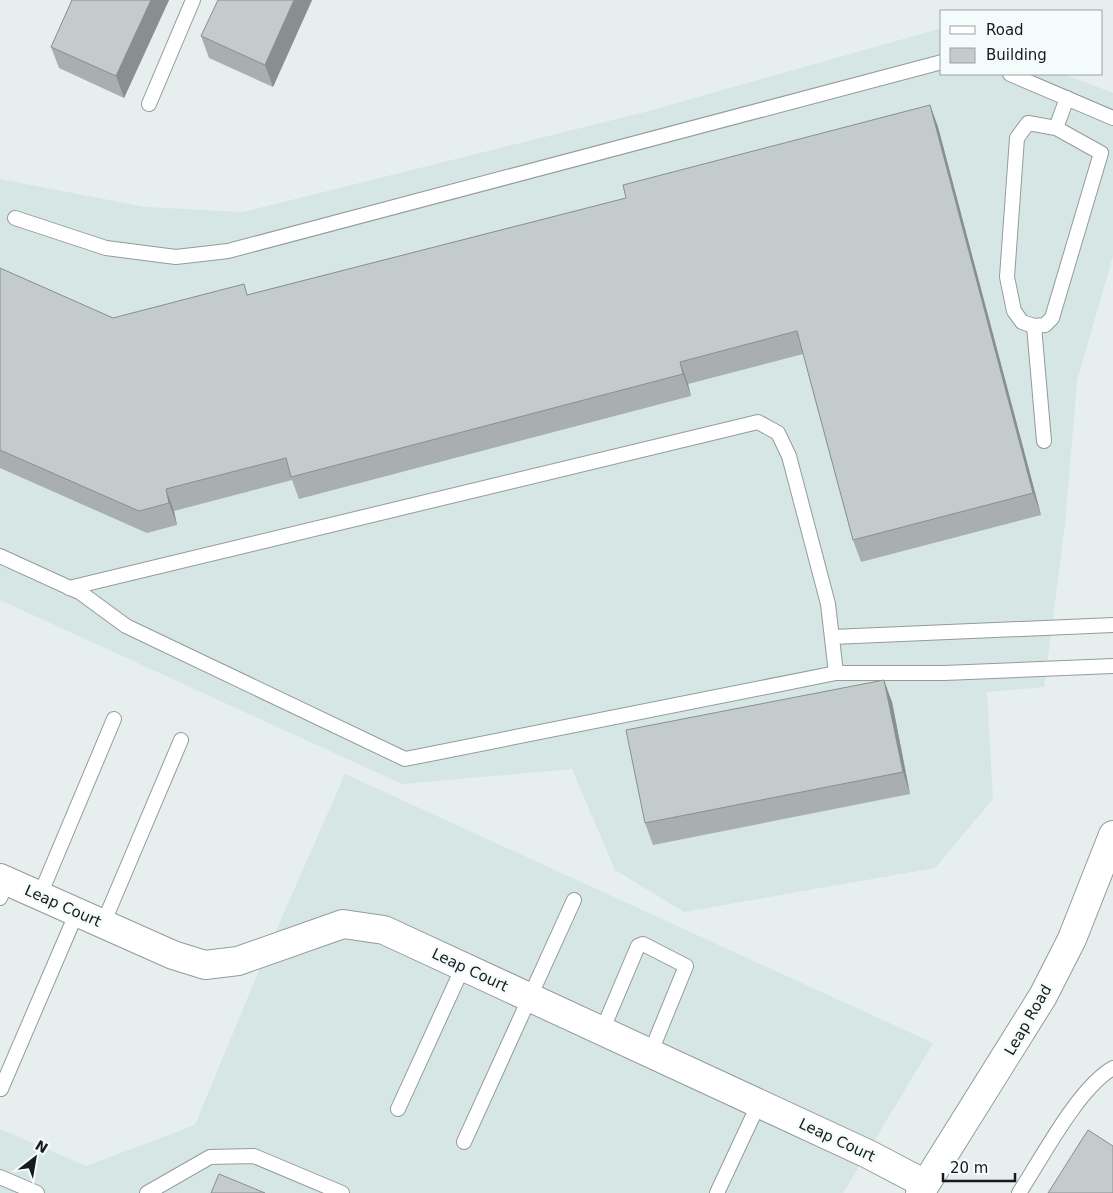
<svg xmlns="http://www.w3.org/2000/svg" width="1113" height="1193" font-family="'DejaVu Sans',sans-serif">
<rect width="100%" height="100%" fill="#e7eeee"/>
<g fill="#d5e6e5">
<polygon points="942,28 942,74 1064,74 1113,93 1113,256 1077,381 1065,524 1044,687 987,692 993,799 935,868 684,912 615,870 572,769 402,784 0,600 0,179 145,207 243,212 645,112"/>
<polygon points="345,774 933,1043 843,1193 0,1193 0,1129 86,1166 195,1125 267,951"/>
</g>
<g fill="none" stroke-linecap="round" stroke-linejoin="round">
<defs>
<g id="lane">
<polyline points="1010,74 1113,118"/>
<polyline points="149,104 193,0"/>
<polygon points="1028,123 1056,128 1101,153 1052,318 1045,325 1034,326 1022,322 1014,311 1007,277 1017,138"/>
<polyline points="1056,128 1067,98"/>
<polyline points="15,218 106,248 176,257 228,251 942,62"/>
<polyline points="1034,326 1044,441"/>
<polyline points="0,556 81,593 126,626 405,759 836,673 944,673 1113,666"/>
<polyline points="69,588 758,422 778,433 789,456 828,604 836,673"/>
<polyline points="832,637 1113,625"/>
<polyline points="40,895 114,719"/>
<polyline points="0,898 7,881"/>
<polyline points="103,924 181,740"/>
<polyline points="602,1031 638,946 643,944 686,966 650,1054"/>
<polyline points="1,1089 77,912"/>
<polyline points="398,1109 463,967"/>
<polyline points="464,1142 574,900"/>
<polyline points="0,1177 37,1193"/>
<polyline points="147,1193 210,1157 254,1156 342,1193"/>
<polyline points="717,1193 759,1103"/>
<path d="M1019,1193C1042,1158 1078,1088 1113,1068"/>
</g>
<polyline id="street" points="0,878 173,955 205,965 238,961 343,924 384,930 868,1154 925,1184"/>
<polyline id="secondary" points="920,1193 1043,996 1072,939 1113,835"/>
</defs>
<use href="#lane" stroke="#949b9b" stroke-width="16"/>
<use href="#street" stroke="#949b9b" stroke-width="30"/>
<use href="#secondary" stroke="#949b9b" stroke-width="30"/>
<use href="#lane" stroke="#fff" stroke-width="14"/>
<use href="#street" stroke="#fff" stroke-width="28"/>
<use href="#secondary" stroke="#fff" stroke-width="28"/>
</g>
<g fill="#a9afaf">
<polygon points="72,0 169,0 124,98 59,68 51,47"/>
<polygon points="312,0 273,87 209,58 201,36"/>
<polygon points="930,105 938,127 1041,515 861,562 853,540 803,354 688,384 691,396 299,499 292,480 174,511 177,525 147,533 0,468 0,268 113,318 248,295 626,198"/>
<polygon points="892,702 910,794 653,845 645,823"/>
</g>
<g fill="#898e8e">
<polygon points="151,0 169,0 124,98 116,76"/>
<polygon points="294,0 312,0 273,87 265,65"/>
<polygon points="930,105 938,127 1041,515 1033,493"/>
<polygon points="680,362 688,384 691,396 683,374"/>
<polygon points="166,489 174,511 177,525 169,503"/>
<polygon points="884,680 892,702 910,794 903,772"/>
</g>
<g fill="#c4cbcb" stroke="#898e8e">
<polygon points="72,0 151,0 116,76 51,47"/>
<polygon points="218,0 294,0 265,65 201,36"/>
<polygon points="930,105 1033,493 853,540 797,331 680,362 683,374 291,477 286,458 166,489 169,503 139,511 0,450 0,268 113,318 244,284 247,295 626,198 623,185"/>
<polygon points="884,680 903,772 645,823 626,730"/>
<polygon points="1088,1130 1113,1146 1113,1193 1048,1193"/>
<polygon points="219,1174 265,1193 211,1193"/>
</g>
<g text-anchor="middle" stroke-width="5" stroke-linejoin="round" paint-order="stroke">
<g font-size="15" fill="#181b1b" stroke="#f4fcfb">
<text transform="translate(63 906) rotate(24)" y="5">Leap Court</text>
<text transform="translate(470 970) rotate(25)" y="5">Leap Court</text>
<text transform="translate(1028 1020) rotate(-60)" y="5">Leap Road</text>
<text transform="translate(837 1140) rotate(25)" y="5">Leap Court</text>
</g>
</g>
<rect x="940" y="10" width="162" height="65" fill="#f4fcfb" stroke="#9ca2a1"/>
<rect x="950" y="26" width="25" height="8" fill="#ffffff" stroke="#9ca2a1"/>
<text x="986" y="35" font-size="15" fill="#181b1b">Road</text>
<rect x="950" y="48" width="25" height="15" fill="#c4cbcb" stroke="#9ca2a1"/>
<text x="986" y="60" font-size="15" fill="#181b1b">Building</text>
<g transform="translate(35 1158) rotate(31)" stroke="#f4fcfb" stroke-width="4" paint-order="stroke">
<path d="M0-4L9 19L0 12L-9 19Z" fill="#181b1b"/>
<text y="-8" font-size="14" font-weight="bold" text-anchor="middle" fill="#181b1b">N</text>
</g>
<path d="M943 1173v8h72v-8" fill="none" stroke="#181b1b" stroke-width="2.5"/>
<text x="950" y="1173" font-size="15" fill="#181b1b" stroke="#f4fcfb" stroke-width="4" paint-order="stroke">20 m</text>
</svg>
